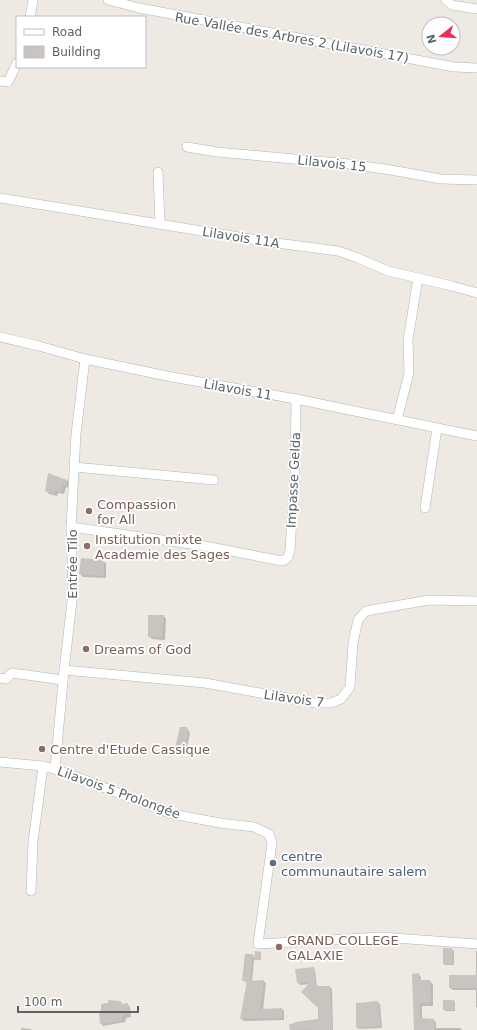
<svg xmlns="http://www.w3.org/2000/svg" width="477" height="1030" font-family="'DejaVu Sans',sans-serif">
<rect width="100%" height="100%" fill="#efe9e4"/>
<g fill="#0003">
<polygon points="67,480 69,483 69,488 66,487 64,494 58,493 57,496 49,494 46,491"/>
<polygon points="104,561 106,564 106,578 83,577 80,574"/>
<polygon points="163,616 166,618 165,640 152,639 149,636"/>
<polygon points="187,728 190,734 186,750 178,749 176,748"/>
<polygon points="452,949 454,951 454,965 445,965 444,964"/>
<polygon points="476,951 477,951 477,1008 476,1007 476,990 453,990 450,988 476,976"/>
<polygon points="261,953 261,960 254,960 252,982 263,981 266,983 263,1010 282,1009 284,1011 284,1020 244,1021 241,1019 247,983 243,980 252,955 255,958"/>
<polygon points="313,968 315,970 317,987 330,987 332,989 333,1030 291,1030 290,1025 319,1020 319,1008 310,984 300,985 298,983"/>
<polygon points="418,974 421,977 421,981 430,981 433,984 433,1006 422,1006 422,1019 433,1020 436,1022 436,1028 460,1028 462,1030 414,1030"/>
<polygon points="454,1001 455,1002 455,1011 446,1011 444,1010"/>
<polygon points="120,1002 124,1005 128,1005 130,1007 131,1017 126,1018 125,1022 103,1026 101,1023"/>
<polygon points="377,1002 380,1004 382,1028 359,1029 357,1027"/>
<polygon points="21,1028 31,1029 32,1030 21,1030"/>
</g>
<g fill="#cac4c1">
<polygon points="48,473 67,480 66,485 63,485 61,492 55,491 54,494 45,491"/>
<polygon points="81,558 104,560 104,576 79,574"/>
<polygon points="148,615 164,615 162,637 148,637"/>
<polygon points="180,727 187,727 187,732 188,732 184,749 175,748"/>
<polygon points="443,948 452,948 453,964 443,964"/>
<polygon points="255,951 261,952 261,960 254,960"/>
<polygon points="245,954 253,954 250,981 264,980 260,1009 282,1008 282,1018 240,1019 247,981 242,981"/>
<polygon points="314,967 316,986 330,986 332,1030 312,1030 312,1029 290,1030 289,1024 295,1023 295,1022 318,1019 318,1008 301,992 310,982 297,983 295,969"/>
<polygon points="419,973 419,980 430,980 431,1003 420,1003 420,1018 434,1019 434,1030 414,1030 412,974"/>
<rect x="449" y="975" width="28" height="13"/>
<polygon points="108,1000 121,1001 121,1004 128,1003 129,1014 123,1015 122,1020 120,1021 100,1024 99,1011 101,1010 101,1004 108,1003"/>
<rect x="443" y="1000" width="11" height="10"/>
<polygon points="378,1001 381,1026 356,1028 356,1003"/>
</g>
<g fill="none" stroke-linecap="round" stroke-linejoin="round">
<defs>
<g id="street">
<polyline points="108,0 139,8 454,67 477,68"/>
<polyline points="446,0 452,5 477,9"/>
<polyline points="30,17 33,0"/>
<polyline points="0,81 8,82 17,63"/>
<polyline points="187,147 217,152 349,164 391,170 441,179 477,180"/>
<polyline points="158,172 160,224"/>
<polyline points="0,198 269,242 338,251 358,258 388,271 452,286 477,293"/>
<polyline points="0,337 39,346 85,359 172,377 296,399 477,436"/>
<polyline points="397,420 409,373 408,340 418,278"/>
<polyline points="74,467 214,480"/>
<polyline points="425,508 437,428"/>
<path d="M71,527L205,546L282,561C288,559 289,556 290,550L295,472L296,399"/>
<polyline points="64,670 205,683 315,703 331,703 341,699 350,687 353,643 358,620 366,611 429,600 477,601"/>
<polyline points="0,678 6,679 12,673 63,680"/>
<polyline points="0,762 43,766 64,772 172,814 220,823 254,827 269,834 272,843 258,944 381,937 477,944"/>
<polyline points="55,769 64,670 73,593 71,527 76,434 85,359"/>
<polyline points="31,891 33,842 43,766"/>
</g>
</defs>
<use href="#street" stroke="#b0b5b7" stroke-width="10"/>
<use href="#street" stroke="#fff" stroke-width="9"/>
</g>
<g fill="#8d6e63" stroke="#fff" stroke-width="1.5">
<circle cx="89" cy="511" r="4"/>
<circle cx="87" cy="546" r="4"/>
<circle cx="86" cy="649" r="4"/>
<circle cx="42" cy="749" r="4"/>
<circle cx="279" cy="947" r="4"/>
</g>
<circle fill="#5c6f8a" stroke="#fff" stroke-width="1.5" cx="273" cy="863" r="4"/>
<g text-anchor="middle" stroke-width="3.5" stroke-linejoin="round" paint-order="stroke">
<g font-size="13" fill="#5c6365" stroke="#fff">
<text transform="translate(292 37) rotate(10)" y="5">Rue Vallée des Arbres 2 (Lilavois 17)</text>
<text transform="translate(332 163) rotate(6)" y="5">Lilavois 15</text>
<text transform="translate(241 237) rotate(9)" y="5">Lilavois 11A</text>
<text transform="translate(238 389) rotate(10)" y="5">Lilavois 11</text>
<text transform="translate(293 480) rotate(-87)" y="5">Impasse Gelda</text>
<text transform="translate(72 564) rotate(-90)" y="5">Entrée Tilo</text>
<text transform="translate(294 698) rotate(8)" y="5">Lilavois 7</text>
<text transform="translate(119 792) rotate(20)" y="5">Lilavois 5 Prolongée</text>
</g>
<g font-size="13" fill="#785e54" stroke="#fff" text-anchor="start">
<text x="97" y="509">Compassion<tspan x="97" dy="15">for All</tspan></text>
<text x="95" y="544">Institution mixte<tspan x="95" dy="15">Academie des Sages</tspan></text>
<text x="94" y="654">Dreams of God</text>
<text x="50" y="754">Centre d'Etude Cassique</text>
<text x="287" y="945">GRAND COLLEGE<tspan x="287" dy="15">GALAXIE</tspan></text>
</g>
<g font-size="13" fill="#4e5e75" stroke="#fff" text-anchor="start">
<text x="281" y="861">centre<tspan x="281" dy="15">communautaire salem</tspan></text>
</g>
</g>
<rect x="16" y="16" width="130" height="52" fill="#ffffff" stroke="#bec1c1"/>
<rect x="24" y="29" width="20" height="6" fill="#ffffff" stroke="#bec1c1"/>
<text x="52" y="36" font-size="12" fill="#5c6365">Road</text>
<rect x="24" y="46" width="20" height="12" fill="#cac4c1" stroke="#bec1c1"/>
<text x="52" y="56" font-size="12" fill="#5c6365">Building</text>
<g transform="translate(441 36) rotate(253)"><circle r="19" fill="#ffffff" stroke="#bec1c1"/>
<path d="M0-3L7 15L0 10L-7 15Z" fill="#ea2f5c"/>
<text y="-6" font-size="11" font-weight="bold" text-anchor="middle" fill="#5c6365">N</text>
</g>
<path d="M18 1006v6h120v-6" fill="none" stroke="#5c6365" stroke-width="2"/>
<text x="24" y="1006" font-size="12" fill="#5c6365" stroke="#ffffff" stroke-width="3" paint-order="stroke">100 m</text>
</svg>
